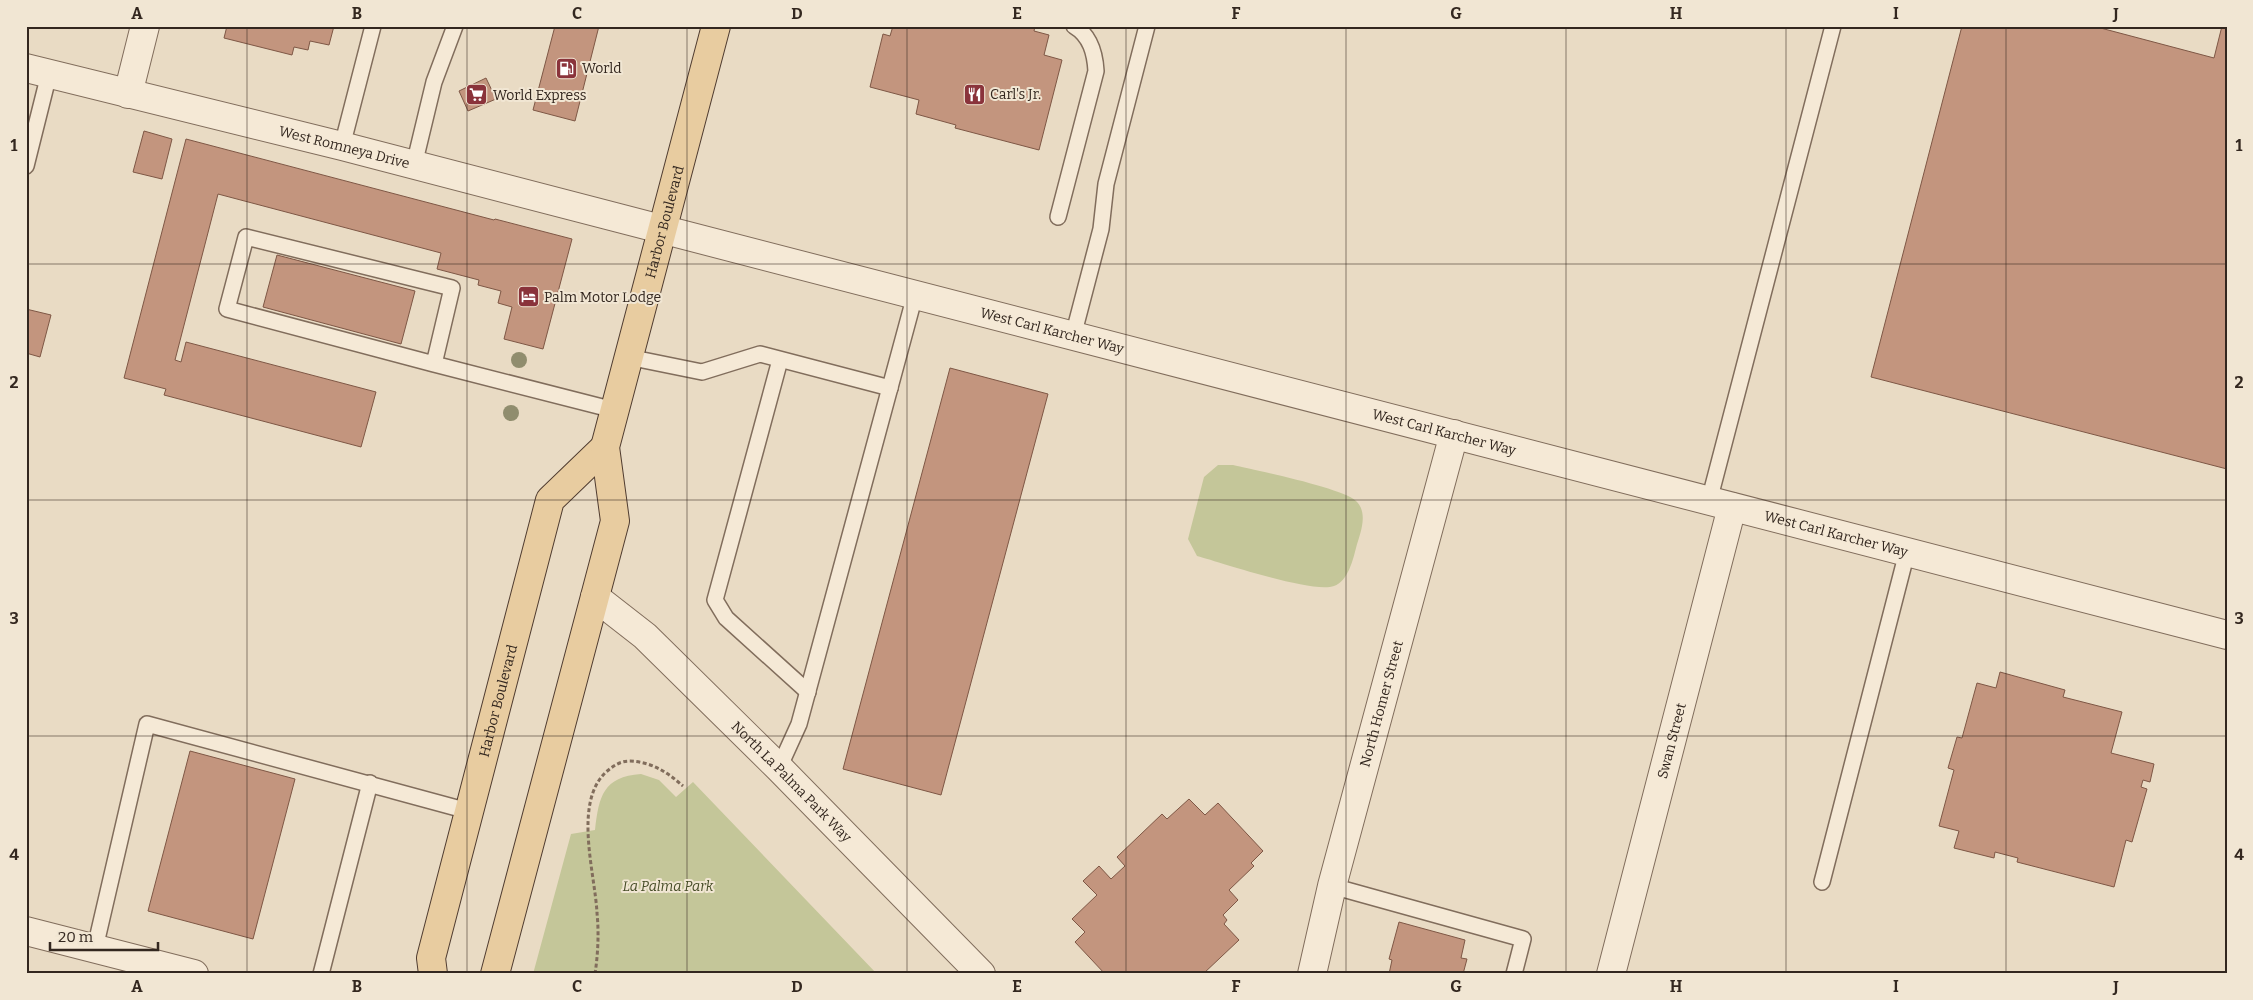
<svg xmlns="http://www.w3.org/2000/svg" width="2253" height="1000" font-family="Bitter,serif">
<rect width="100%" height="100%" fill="#e9dbc4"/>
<g fill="#c4c699">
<path d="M1218,465H1233C1255,470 1343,488 1356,501C1369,513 1360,534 1356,548C1353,560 1348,581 1334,586C1313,594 1223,563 1197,556L1188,539L1204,477Z"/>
<path d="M641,774L659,780L676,797L693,782L877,974H533L571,834L595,830C599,796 603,777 641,774Z"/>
</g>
<g fill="#c3957e" stroke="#7e5745">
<polygon points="227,26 334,26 329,45 310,41 308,50 294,47 292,55 224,38"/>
<polygon points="555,26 599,26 575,121 533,110"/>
<polygon points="893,26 1035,26 1034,31 1049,35 1044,55 1062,60 1039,150 955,128 956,125 916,114 919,100 870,87 883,34 890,36"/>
<polygon points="1962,26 2093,26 2214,58 2222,26 2227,27 2227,469 1871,377"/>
<polygon points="486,78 496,99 468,111 459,91"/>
<polygon points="144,131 172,139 162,179 133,172"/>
<polygon points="186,139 494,220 495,219 572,239 543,349 504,339 512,307 498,303 501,291 478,285 479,280 437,269 441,253 218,194 175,360 181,362 186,342 376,392 361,447 164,395 166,389 124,378"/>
<polygon points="277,255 415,291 401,344 263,307"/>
<polygon points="26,309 51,315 40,357 26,353"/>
<polygon points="950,368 1048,394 941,795 843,769"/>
<polygon points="2000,672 2065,690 2063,697 2122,712 2111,753 2154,764 2150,782 2143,780 2141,787 2147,789 2132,842 2126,840 2114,887 2017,862 2018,858 1995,852 1994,858 1954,848 1959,831 1939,826 1954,770 1948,768 1957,737 1962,738 1977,683 1996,688"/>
<polygon points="190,751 295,779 253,939 148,911"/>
<polygon points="1189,799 1205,815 1218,803 1263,851 1251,863 1254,866 1229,890 1238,900 1223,915 1227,920 1224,924 1239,940 1203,974 1105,974 1075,942 1085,932 1072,919 1097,895 1083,881 1099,866 1111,879 1125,866 1117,857 1162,814 1167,819"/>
<polygon points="1399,922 1465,940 1461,958 1467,959 1463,974 1389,974 1392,960 1389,959"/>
</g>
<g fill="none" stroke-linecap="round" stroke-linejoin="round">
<defs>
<g id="service">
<polyline points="342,146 373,26"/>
<polyline points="414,165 434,82 455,26"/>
<polyline points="26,166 49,74"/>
<path d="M1058,217L1096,71C1095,54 1091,36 1074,26"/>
<polyline points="1073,336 1101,229 1106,184 1147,26"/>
<polyline points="628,357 702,372 760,354 890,388"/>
<polyline points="780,360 715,600 726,618 808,692"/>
<polyline points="434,364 227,309 246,237 452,288 434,364 614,410"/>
<polyline points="1709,501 1833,26"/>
<polyline points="779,768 799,724 915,295"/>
<polyline points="1822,882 1907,552"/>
<polyline points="1332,886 1523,939 1514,974"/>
<polyline points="95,948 147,724 468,811"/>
<polyline points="321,974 370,783"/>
</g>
<g id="minor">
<polyline points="128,94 145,26"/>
<path id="s1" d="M661,229L2227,635"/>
<path id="s2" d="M595,597L645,636L779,768L981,974"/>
<polyline points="26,931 194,974"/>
<path id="s3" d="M1312,974L1332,886L1454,434"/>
<path id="s4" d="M1611,974L1732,507"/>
</g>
<g id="tertiary">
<path id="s5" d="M26,68L342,146L661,229"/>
</g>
<g id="primary">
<path id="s6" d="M433,974L431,958L550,500L605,447"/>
<path id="s7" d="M495,974L615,521L605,447L716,26"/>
</g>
</defs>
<use href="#service" stroke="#816d5c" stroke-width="18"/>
<use href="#minor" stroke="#816d5c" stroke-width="30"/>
<use href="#tertiary" stroke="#816d5c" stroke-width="30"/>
<use href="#primary" stroke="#503c30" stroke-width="30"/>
<path stroke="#816d5c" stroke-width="3" stroke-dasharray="4 2.5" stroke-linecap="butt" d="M595,974C598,954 599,933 597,913C595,873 573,803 606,772C613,766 620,761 630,761C652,762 667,772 683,786"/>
<use href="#service" stroke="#f5e9d6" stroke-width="15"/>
<use href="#minor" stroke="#f5e9d6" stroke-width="28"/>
<use href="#tertiary" stroke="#f5e9d6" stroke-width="28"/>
<use href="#primary" stroke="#e8cca0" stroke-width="28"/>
</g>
<g fill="#908d6e">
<circle cx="519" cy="360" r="8"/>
<circle cx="511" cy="413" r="8"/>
</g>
<path fill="none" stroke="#33271f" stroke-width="1" stroke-opacity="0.55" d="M247,26V974M467,26V974M687,26V974M907,26V974M1126,26V974M1346,26V974M1566,26V974M1786,26V974M2006,26V974M26,264H2227M26,500H2227M26,736H2227"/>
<defs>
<symbol id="fuel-square" viewBox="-11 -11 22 22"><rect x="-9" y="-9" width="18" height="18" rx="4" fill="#8a333b" stroke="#f1e6d3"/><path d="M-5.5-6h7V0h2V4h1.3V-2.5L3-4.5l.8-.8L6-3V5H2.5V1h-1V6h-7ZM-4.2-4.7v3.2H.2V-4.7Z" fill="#fff"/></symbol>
<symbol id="restaurant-square" viewBox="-11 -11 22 22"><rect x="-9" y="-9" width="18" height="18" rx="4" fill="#8a333b" stroke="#f1e6d3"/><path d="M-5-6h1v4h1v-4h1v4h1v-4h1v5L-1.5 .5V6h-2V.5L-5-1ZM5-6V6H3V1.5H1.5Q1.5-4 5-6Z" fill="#fff"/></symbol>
<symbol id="supermarket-square" viewBox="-11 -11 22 22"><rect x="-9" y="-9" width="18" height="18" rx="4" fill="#8a333b" stroke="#f1e6d3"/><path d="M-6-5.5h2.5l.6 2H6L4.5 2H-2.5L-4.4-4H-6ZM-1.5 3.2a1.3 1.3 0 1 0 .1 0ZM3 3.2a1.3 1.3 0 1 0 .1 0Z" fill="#fff"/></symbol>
<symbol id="hotel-square" viewBox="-11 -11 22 22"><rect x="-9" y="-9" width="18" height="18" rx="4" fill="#8a333b" stroke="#f1e6d3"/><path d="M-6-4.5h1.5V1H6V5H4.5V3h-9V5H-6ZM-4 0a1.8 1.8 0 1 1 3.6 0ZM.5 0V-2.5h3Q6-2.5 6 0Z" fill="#fff"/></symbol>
</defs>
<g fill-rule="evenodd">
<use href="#fuel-square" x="554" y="56" width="25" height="25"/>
<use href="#restaurant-square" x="962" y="82" width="25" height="25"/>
<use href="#supermarket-square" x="464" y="82" width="25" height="25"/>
<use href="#hotel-square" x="516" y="284" width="25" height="25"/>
</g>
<g text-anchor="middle" stroke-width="4" stroke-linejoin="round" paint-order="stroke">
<g font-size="14" fill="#33271f" stroke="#f1e6d3" text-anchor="start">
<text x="582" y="73">World</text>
<text x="990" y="99">Carl's Jr.</text>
<text x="493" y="100">World Express</text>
<text x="544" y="302">Palm Motor Lodge</text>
</g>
<g font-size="14" fill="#33271f" stroke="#f1e6d3">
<text dy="5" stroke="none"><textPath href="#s5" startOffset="328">West Romneya Drive</textPath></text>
<text dy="5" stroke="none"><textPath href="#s7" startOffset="776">Harbor Boulevard</textPath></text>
<text dy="5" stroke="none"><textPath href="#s1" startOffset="404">West Carl Karcher Way</textPath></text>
<text dy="5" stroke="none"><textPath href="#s1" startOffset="809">West Carl Karcher Way</textPath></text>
<text dy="5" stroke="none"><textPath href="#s1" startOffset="1214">West Carl Karcher Way</textPath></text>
<text dy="5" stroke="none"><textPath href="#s6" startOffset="282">Harbor Boulevard</textPath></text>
<text dy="5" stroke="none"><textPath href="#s3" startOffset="279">North Homer Street</textPath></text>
<text dy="5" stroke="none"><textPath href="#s4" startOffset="241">Swan Street</textPath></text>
<text dy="5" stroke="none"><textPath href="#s2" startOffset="270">North La Palma Park Way</textPath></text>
</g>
<g font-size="14" font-style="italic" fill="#474d28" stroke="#f1e6d3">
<text x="668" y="891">La Palma Park</text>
</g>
</g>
<rect width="2253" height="1000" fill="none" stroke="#f1e6d3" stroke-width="55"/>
<path d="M50 942v8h108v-8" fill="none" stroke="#33271f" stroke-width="2.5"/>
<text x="58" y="942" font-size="15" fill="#33271f" stroke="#f1e6d3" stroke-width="4" paint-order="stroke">20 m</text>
<rect x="28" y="28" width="2198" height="944" fill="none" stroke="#33271f" stroke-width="2"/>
<g font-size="16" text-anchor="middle" font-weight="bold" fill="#33271f">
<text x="137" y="19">A</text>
<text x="357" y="19">B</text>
<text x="577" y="19">C</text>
<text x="797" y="19">D</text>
<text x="1017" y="19">E</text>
<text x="1236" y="19">F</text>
<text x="1456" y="19">G</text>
<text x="1676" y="19">H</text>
<text x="1896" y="19">I</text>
<text x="2116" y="19">J</text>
<text x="14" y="151">1</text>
<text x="2239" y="151">1</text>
<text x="14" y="388">2</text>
<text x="2239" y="388">2</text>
<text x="14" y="624">3</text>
<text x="2239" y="624">3</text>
<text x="14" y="860">4</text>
<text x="2239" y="860">4</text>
<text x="137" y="992">A</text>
<text x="357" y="992">B</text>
<text x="577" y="992">C</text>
<text x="797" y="992">D</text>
<text x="1017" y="992">E</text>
<text x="1236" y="992">F</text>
<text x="1456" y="992">G</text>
<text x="1676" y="992">H</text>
<text x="1896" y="992">I</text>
<text x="2116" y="992">J</text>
</g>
</svg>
